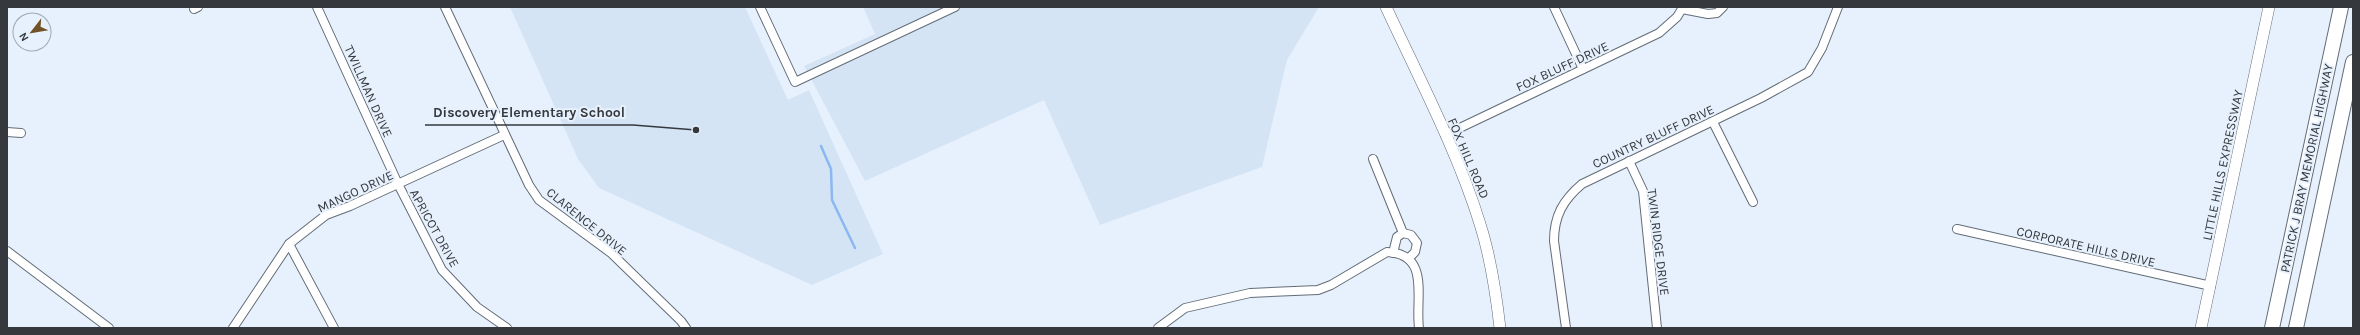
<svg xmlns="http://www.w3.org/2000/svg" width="2360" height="335" font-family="Karla,sans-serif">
<rect width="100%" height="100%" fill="#e7f1fd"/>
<g fill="#d5e4f5">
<polygon points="510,7 745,7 788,100 809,90 883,254 812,285 599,188 578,159"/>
<polygon points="863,7 1319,7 1287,60 1262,167 1100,225 1044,100 865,181 804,66 875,34"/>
</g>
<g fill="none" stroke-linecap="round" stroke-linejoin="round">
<polyline stroke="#89b8f2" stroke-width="2.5" points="821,146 831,169 832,200 855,248"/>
<defs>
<g id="street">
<polyline points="317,7 398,184 442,270 477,307 507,328"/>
<polyline points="445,7 529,185 539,200 611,253 681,321 686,328"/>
<polyline points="760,7 795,82 955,7"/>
<polyline points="1554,7 1583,69"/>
<polyline points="194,9 198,7"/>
<polyline points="1682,9 1708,14 1717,13 1723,7"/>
<polyline points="1713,122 1753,202"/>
<polyline points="7,132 21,133"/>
<polyline points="1445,135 1659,33 1677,17 1683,7"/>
<polyline points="1373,159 1403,233"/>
<polyline points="1629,161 1643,191 1657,328"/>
<polyline points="1957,229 2211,286"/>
<polyline points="289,244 334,328"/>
<polyline points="7,251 109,328"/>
<polyline points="1393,253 1397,237 1403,233 1411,235 1417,243 1415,252 1409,258"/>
<polyline points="233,328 289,244 326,215 350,206 504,135"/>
<path d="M1158,328L1185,308L1250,293L1318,290L1331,285L1387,252C1431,254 1415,298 1419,328"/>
<path d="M1566,328L1554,241C1554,216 1563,200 1582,184L1761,98L1808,72L1822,48L1838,7"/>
</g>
<g id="secondary">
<path d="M1386,7C1418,76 1458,152 1480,224C1491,258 1496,293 1500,328"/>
<polyline points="2201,328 2269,7"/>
</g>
<g id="highway">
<polyline points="2272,328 2341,7"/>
<polyline points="2296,328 2353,62"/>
</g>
</defs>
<use href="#street" stroke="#636c76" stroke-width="10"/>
<use href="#secondary" stroke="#636c76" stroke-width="12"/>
<use href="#highway" stroke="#636c76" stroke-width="16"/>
<use href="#street" stroke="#fff" stroke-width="8"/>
<use href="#secondary" stroke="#fff" stroke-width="11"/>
<use href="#highway" stroke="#fff" stroke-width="14"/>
</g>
<g text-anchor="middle" stroke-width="4" stroke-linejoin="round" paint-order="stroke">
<g font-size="13" fill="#35393e" stroke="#e7f1fd">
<text transform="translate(1562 66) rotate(-25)" y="5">FOX BLUFF DRIVE</text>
<text transform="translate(369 91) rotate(66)" y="5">TWILLMAN DRIVE</text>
<text transform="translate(1653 136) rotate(-25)" y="5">COUNTRY BLUFF DRIVE</text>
<text transform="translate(1469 158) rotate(67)" y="5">FOX HILL ROAD</text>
<text transform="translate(2222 165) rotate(-78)" y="5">LITTLE HILLS EXPRESSWAY</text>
<text transform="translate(2306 168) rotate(-78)" y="5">PATRICK J BRAY MEMORIAL HIGHWAY</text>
<text transform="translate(355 191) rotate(-25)" y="5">MANGO DRIVE</text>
<text transform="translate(587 221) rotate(39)" y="5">CLARENCE DRIVE</text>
<text transform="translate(435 228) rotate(61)" y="5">APRICOT DRIVE</text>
<text transform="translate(1659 242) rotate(83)" y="5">TWIN RIDGE DRIVE</text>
<text transform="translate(2086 246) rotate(13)" y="5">CORPORATE HILLS DRIVE</text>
</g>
</g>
<path fill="none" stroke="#35393e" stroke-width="1.5" d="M696 130L633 125H425"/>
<circle fill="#35393e" stroke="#e7f1fd" stroke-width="1.5" cx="696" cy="130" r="4"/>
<g font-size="14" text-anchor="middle" font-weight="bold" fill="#35393e" stroke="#e7f1fd" stroke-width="4" stroke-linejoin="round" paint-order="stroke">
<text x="529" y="117">Discovery Elementary School</text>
</g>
<rect width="2360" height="335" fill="none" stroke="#35393e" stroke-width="16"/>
<g transform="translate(32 32) rotate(239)"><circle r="19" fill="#e7f1fd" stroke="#a0a7b1"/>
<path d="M0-3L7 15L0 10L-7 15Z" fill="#715227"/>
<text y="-6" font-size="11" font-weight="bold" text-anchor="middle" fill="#35393e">N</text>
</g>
</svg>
